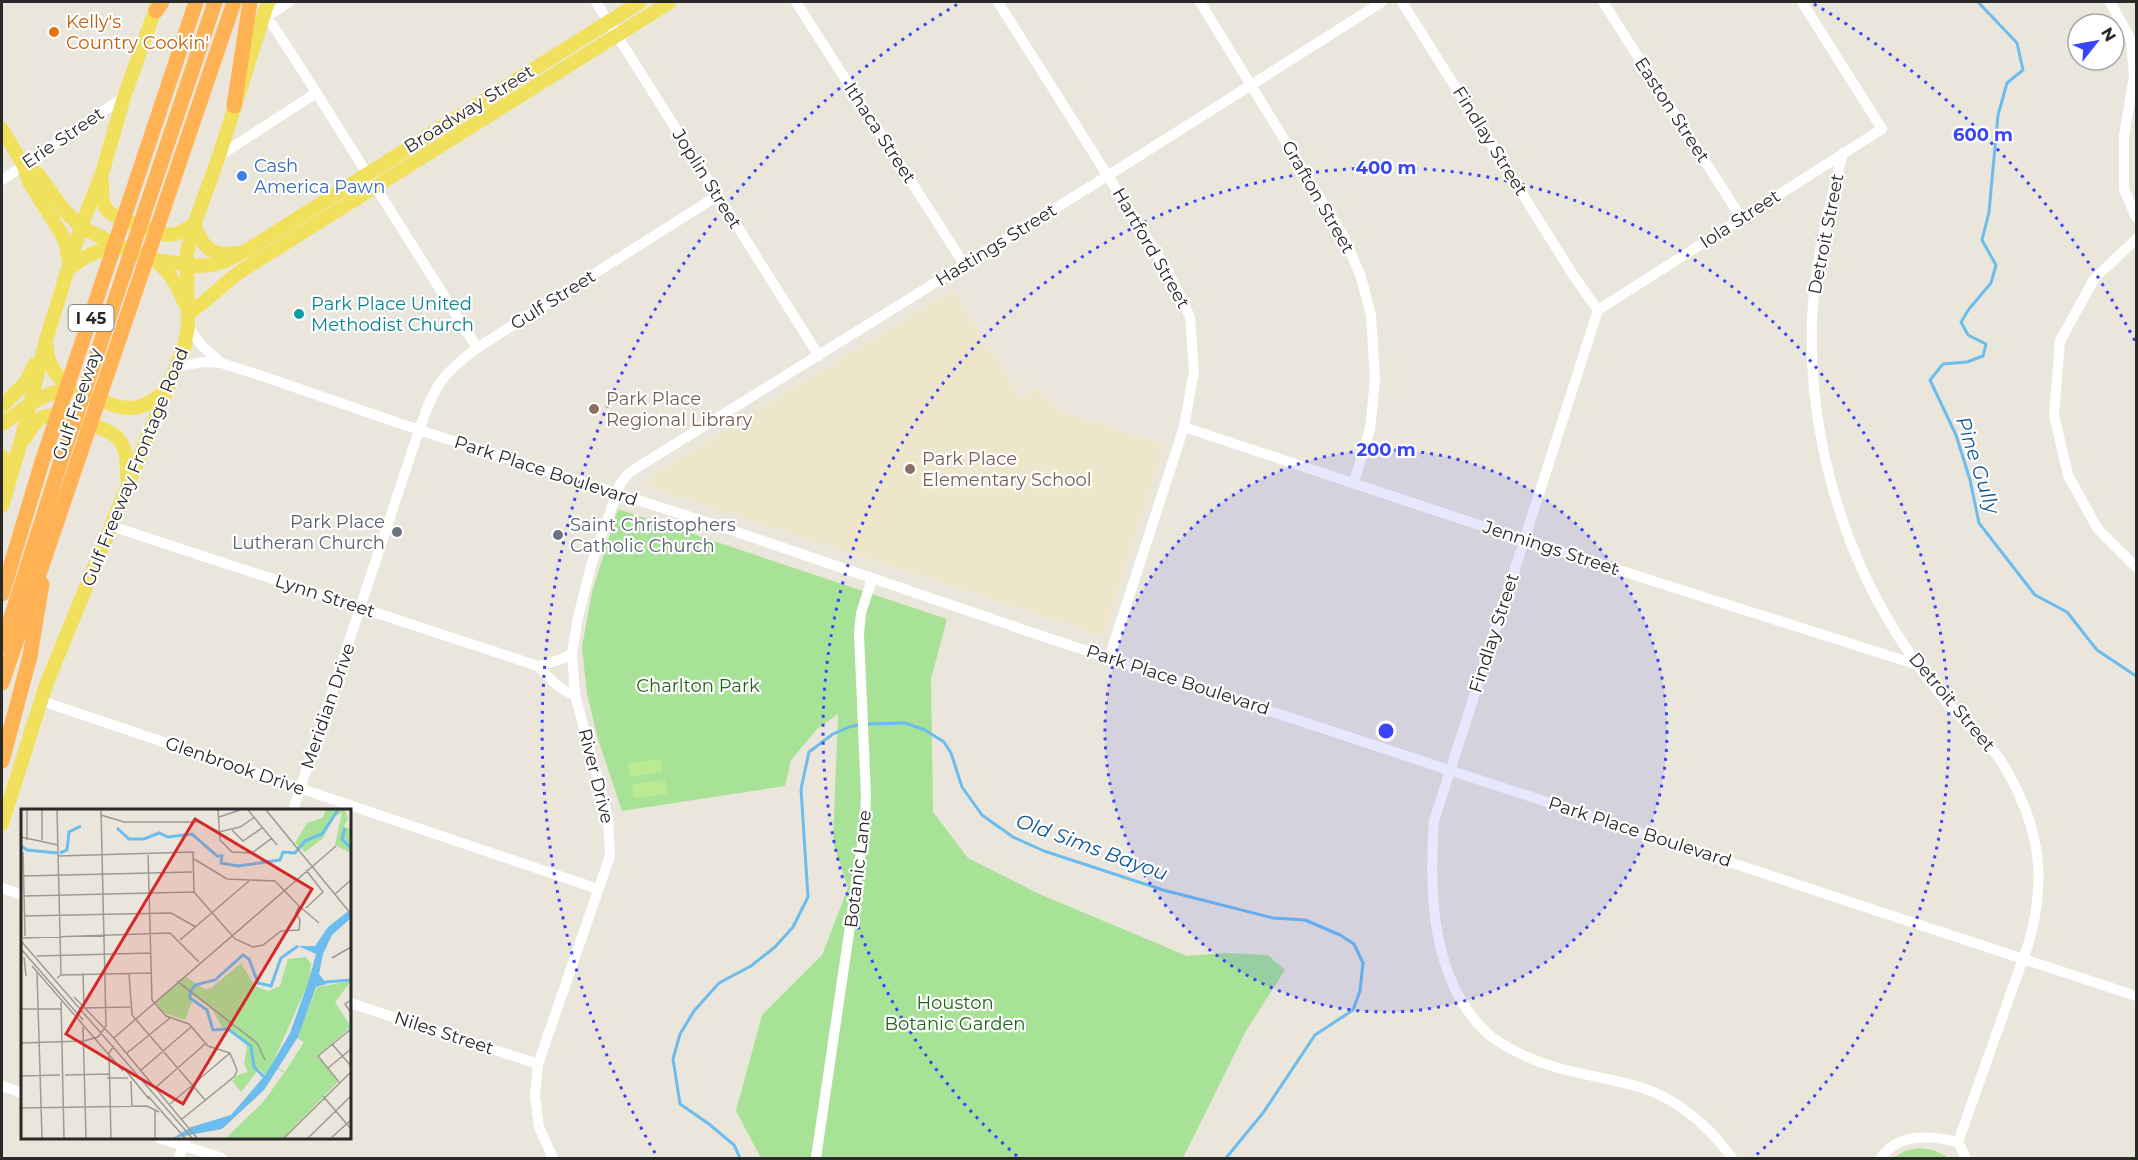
<svg xmlns="http://www.w3.org/2000/svg" width="2138" height="1160" font-family="Montserrat,sans-serif">
<rect width="100%" height="100%" fill="#ebe6db"/>
<polygon fill="#ede6ca" points="953,290 1020,398 1039,387 1055,410 1164,445 1103,636 650,487 650,477"/>
<g fill="#a7e297">
<polygon points="618,509 947,619 931,679 933,812 968,858 1037,893 1187,956 1223,953 1268,955 1285,970 1246,1031 1183,1158 761,1158 736,1111 762,1015 822,955 848,888 833,842 838,714 817,729 791,760 785,786 622,811 598,739 587,694 582,647 592,592"/>
<polygon points="1919,1148 1933,1150 1950,1158 1893,1158 1905,1151"/>
</g>
<g fill="#baea92">
<polygon points="660,759 662,772 630,777 628,763"/>
<polygon points="665,780 667,794 634,798 632,784"/>
</g>
<g fill="none" stroke-linecap="round" stroke-linejoin="round">
<g stroke="#6dbcee" stroke-width="3">
<polyline points="1978,2 2017,43 2023,70 2007,83 1998,115 1989,212 1982,240 1996,265 1991,283 1969,309 1961,322 1968,335 1986,344 1983,356 1967,362 1943,364 1930,380 1956,435 1970,480 1979,523 2035,595 2067,612 2097,650 2136,676"/>
<polyline points="866,724 905,723 925,730 944,742 951,753 962,787 982,815 1013,837 1044,851 1163,890 1273,918 1305,920 1340,935 1354,944 1363,963 1360,991 1353,1010 1315,1035 1263,1113 1226,1158"/>
<polyline points="740,1158 734,1145 709,1124 680,1104 673,1059 680,1034 694,1011 719,983 751,966 775,947 793,927 808,897 801,789 809,752 833,734 849,727 859,725"/>
</g>
<g stroke="#fff" stroke-width="10">
<polyline points="289,2 277,10 263,17 272,24 302,70 477,348"/>
<polyline points="596,2 819,356"/>
<polyline points="796,2 964,264"/>
<polyline points="998,2 1168,271 1190,317 1194,371 1184,427 1109,658"/>
<polyline points="1200,2 1344,237 1361,277 1371,315 1375,379 1370,429 1354,482"/>
<path d="M1402,2L1575,278L1598,310L1434,821C1429,892 1431,979 1486,1032C1502,1047 1534,1061 1555,1067C1583,1075 1612,1079 1640,1087C1678,1099 1710,1127 1732,1158"/>
<polyline points="1603,2 1742,219"/>
<polyline points="2110,2 2131,40 2134,76 2124,136 2124,189 2136,217"/>
<path d="M1843,153C1830,203 1817,253 1813,304C1806,396 1827,495 1866,578C1887,622 1914,663 1945,700C1961,718 1979,735 1995,753C2005,765 2011,778 2018,792C2042,843 2044,888 2029,942L1958,1142"/>
<polyline points="219,156 316,93"/>
<polyline points="2,180 124,97"/>
<polyline points="2136,239 2094,279 2060,341 2054,415 2068,475 2097,528 2136,567"/>
<polyline points="1598,310 1882,129 1802,2"/>
<polyline points="188,326 201,345 221,363"/>
<polyline points="178,366 204,362 221,363 262,376 419,430 722,527 1042,636 2136,996"/>
<polyline points="1184,427 1524,540 1918,665"/>
<polyline points="111,526 538,666 559,660 572,654"/>
<path d="M538,666C549,678 559,690 575,695"/>
<polyline points="42,701 598,889"/>
<path d="M293,810L419,430C434,387 440,376 477,348L717,196"/>
<polyline points="2,888 22,895"/>
<polyline points="350,1003 538,1064"/>
<polyline points="2,1086 22,1093"/>
<polyline points="159,1138 222,1158"/>
<polyline points="179,1158 186,1138"/>
<polyline points="553,1158 539,1127 535,1096 538,1064 610,856 608,817 575,695 572,654 578,617 592,562 621,482 630,472 1109,175 1382,2"/>
<polyline points="816,1158 865,824 866,795 859,634 861,613 872,579"/>
<path d="M1881,1158C1898,1132 1931,1136 1958,1142L1966,1158"/>
</g>
<g stroke="#f0e05b" stroke-width="14">
<polyline points="2,129 24,166 29,182 61,233 66,244 69,263"/>
<polyline points="24,166 39,175 63,209 81,227 121,247 155,260 200,266 211,265 223,262 249,249 640,2"/>
<path d="M102,181C102,192 101,205 109,212C117,219 155,231 167,235L176,234L194,225"/>
<path d="M194,225C203,247 210,257 237,253"/>
<path d="M155,260C171,274 176,283 184,302"/>
<path d="M70,268C89,254 97,249 121,247"/>
<path d="M189,313C208,301 222,284 241,271L670,2"/>
<path d="M47,348C48,368 59,378 73,391"/>
<polyline points="2,406 25,383 35,364"/>
<path d="M2,424C19,413 41,393 62,391C101,389 123,430 165,391"/>
<path d="M25,438C30,431 35,420 43,417C53,413 66,418 75,421C112,430 129,434 127,477"/>
<polyline points="2,456 7,465 9,479"/>
<polyline points="2,506 20,445 46,340 81,227 103,170 124,97 158,2"/>
<polyline points="2,824 46,685 184,348 188,326 187,252 194,225 219,156 268,2"/>
</g>
<g stroke="#feb253" stroke-width="15">
<polyline points="156,11 162,2"/>
<polyline points="234,106 250,2"/>
<polyline points="2,594 42,462 196,2"/>
<polyline points="2,646 59,467 215,2"/>
<polyline points="2,683 234,2"/>
<polyline points="2,761 30,656 42,584"/>
</g>
</g>
<circle cx="1386" cy="731" r="281" fill="#3a45f9" fill-opacity=".12"/>
<g fill="none" stroke="#3a45f9" stroke-width="3" stroke-dasharray="3 6">
<circle cx="1386" cy="731" r="281"/>
<path d="M1017 1156A563 563 0 1 1 1755 1156"/>
<path d="M655 1153A844 844 0 0 1 958 4M1814 4A844 844 0 0 1 2135 341"/>
</g>
<circle fill="#e8710a" stroke="#fff" stroke-width="2" cx="54" cy="32" r="6"/>
<circle fill="#3f7fe0" stroke="#fff" stroke-width="2" cx="242" cy="176" r="6"/>
<circle fill="#0f9aa8" stroke="#fff" stroke-width="2" cx="299" cy="314" r="6"/>
<g fill="#8d6e63" stroke="#fff" stroke-width="2">
<circle cx="594" cy="409" r="6"/>
<circle cx="910" cy="469" r="6"/>
</g>
<g fill="#6b7280" stroke="#fff" stroke-width="2">
<circle cx="397" cy="532" r="6"/>
<circle cx="558" cy="535" r="6"/>
</g>
<g text-anchor="middle" stroke-width="4.5" stroke-linejoin="round" paint-order="stroke">
<rect fill="#fff" stroke="#696969" stroke-width="1.5" x="68.5" y="305" width="45" height="26" rx="4.5"/>
<g font-size="16" font-weight="bold" fill="#292929">
<text x="91" y="324">I 45</text>
</g>
<g font-size="18" fill="#c56008" stroke="#fff" text-anchor="start">
<text x="66" y="28">Kelly's<tspan x="66" dy="21">Country Cookin'</tspan></text>
</g>
<g font-size="18" fill="#292929" stroke="#fff">
<text transform="translate(469 109) rotate(-32)" y="6">Broadway Street</text>
<text transform="translate(1672 110) rotate(57)" y="6">Easton Street</text>
<text transform="translate(880 133) rotate(57)" y="6">Ithaca Street</text>
<text transform="translate(63 138) rotate(-34)" y="6">Erie Street</text>
<text transform="translate(1490 141) rotate(58)" y="6">Findlay Street</text>
<text transform="translate(707 179) rotate(58)" y="6">Joplin Street</text>
<text transform="translate(1318 197) rotate(60)" y="6">Grafton Street</text>
<text transform="translate(1740 219) rotate(-33)" y="6">Iola Street</text>
<text transform="translate(1826 234) rotate(-79)" y="6">Detroit Street</text>
<text transform="translate(996 245) rotate(-32)" y="6">Hastings Street</text>
<text transform="translate(1151 248) rotate(60)" y="6">Hartford Street</text>
<text transform="translate(553 300) rotate(-32)" y="6">Gulf Street</text>
<text transform="translate(77 404) rotate(-71)" y="6">Gulf Freeway</text>
<text transform="translate(135 467) rotate(-68)" y="6">Gulf Freeway Frontage Road</text>
<text transform="translate(546 471) rotate(18)" y="6">Park Place Boulevard</text>
<text transform="translate(1551 548) rotate(18)" y="6">Jennings Street</text>
<text transform="translate(325 596) rotate(18)" y="6">Lynn Street</text>
<text transform="translate(1494 633) rotate(-72)" y="6">Findlay Street</text>
<text transform="translate(1178 680) rotate(18)" y="6">Park Place Boulevard</text>
<text transform="translate(1952 702) rotate(50)" y="6">Detroit Street</text>
<text transform="translate(328 706) rotate(-71)" y="6">Meridian Drive</text>
<text transform="translate(235 766) rotate(19)" y="6">Glenbrook Drive</text>
<text transform="translate(596 776) rotate(76)" y="6">River Drive</text>
<text transform="translate(1640 832) rotate(18)" y="6">Park Place Boulevard</text>
<text transform="translate(858 869) rotate(-83)" y="6">Botanic Lane</text>
<text transform="translate(444 1033) rotate(18)" y="6">Niles Street</text>
</g>
<g font-size="18" fill="#366cbe" stroke="#fff" text-anchor="start">
<text x="254" y="172">Cash<tspan x="254" dy="21">America Pawn</tspan></text>
</g>
<g font-size="18" fill="#0d838f" stroke="#fff" text-anchor="start">
<text x="311" y="310">Park Place United<tspan x="311" dy="21">Methodist Church</tspan></text>
</g>
<g font-size="18" fill="#785e54" stroke="#fff" text-anchor="start">
<text x="606" y="405">Park Place<tspan x="606" dy="21">Regional Library</tspan></text>
<text x="922" y="465">Park Place<tspan x="922" dy="21">Elementary School</tspan></text>
</g>
<g font-size="18" fill="#5b616d" stroke="#fff" text-anchor="end">
<text x="385" y="528">Park Place<tspan x="385" dy="21">Lutheran Church</tspan></text>
<text x="570" y="531" text-anchor="start">Saint Christophers<tspan x="570" dy="21">Catholic Church</tspan></text>
</g>
<g font-size="18" fill="#20651a" stroke="#fff">
<text x="698" y="692">Charlton Park</text>
<text x="955" y="1009">Houston<tspan x="955" dy="21">Botanic Garden</tspan></text>
</g>
<g font-size="20" font-style="italic" fill="#0d5798" stroke="#fff">
<text transform="translate(1978 465) rotate(72)" y="7">Pine Gully</text>
<text transform="translate(1092 847) rotate(20)" y="7">Old Sims Bayou</text>
</g>
</g>
<g transform="translate(21 809)">
<rect width="330" height="330" fill="#ebe6db"/>
<path d="M305,1H324L327,10L322,18L330,20V44L314,36L321,4L314,7L302,29L284,43L274,34L286,14L301,9ZM285,148L290,155L289,170L251,255L264,263L283,233L276,229L296,178L330,172L314,193L330,218L296,247L317,273L262,329H205L243,292L263,264L251,256L244,266L238,260L220,283L211,272L217,266L227,263L223,254L226,237L217,225L201,218L191,200L168,184L171,193L164,211L145,205L134,193L164,167L183,180L190,179L220,154L234,177L247,182L259,177L267,150Z" fill="#a7e297"/>
<path d="M330,100V109L311,126L302,145L298,165L306,175L295,178L277,228L243,281L201,320L152,329L170,318L210,306L245,265L269,224L288,171L295,145L277,137H294L307,118Z" fill="#6dbcee"/>
<path fill="none" stroke="#6dbcee" stroke-width="3" d="M96,19L108,30H123L138,24L147,28L171,25L196,47H201L200,54L217,57L259,51L262,43L274,44L284,32L301,25L317,1M324,19L321,30L330,39M0,37L6,41L36,44M39,44L46,41L48,23L60,17M304,173L330,171M243,268L233,258L230,237L207,220L192,221L186,201L169,189V183L174,176L194,171L222,146L228,150L237,174L250,177L260,149L277,137"/>
<path fill="none" stroke="#9d9a94" stroke-width="1.5" d="M6,1V31M21,1V31M36,1L40,166L36,169M197,1L199,31L211,43L231,44L251,29M227,1L256,36M245,1L330,105M80,6L103,13H178L198,23L219,18L234,8M198,8L219,1M211,21L222,32L241,19M0,28L37,36M2,43L4,127M127,44L131,191L145,207L168,215L187,237L209,244L216,261L214,267L161,310M37,47L172,43L173,83M173,50L206,70L254,72L278,97M2,67L171,63M314,85L330,71M3,87L173,83L214,130L232,138L242,136L260,122L278,121L279,111L275,104L278,97L298,114M285,99L302,83L285,61M3,107L150,104L175,118M2,129L149,124L178,153M159,131L228,72M0,132L171,329M0,140L62,211M16,147L130,144M3,148L5,167M311,149L330,138M11,157L102,262M16,163L21,329M62,165L63,199L109,198M108,165L111,206L185,292M40,166L130,164M156,172L236,234L244,251M53,188L91,227L176,329M330,191L324,195L330,204M40,193L43,329M0,200H40M62,218L65,329M93,229L315,37M63,232L77,228L85,217L80,1M0,234L63,232M311,235L330,257M106,244L149,209M102,258L128,290M307,259L330,240M119,262L170,218M44,266L88,265M0,267L39,266M86,269H107M110,272L111,297M318,273L297,247L330,220M134,279L184,235M127,287L164,329M302,287L330,320M149,295L209,244M0,299L126,297L138,303M134,300V329M90,329L88,244L93,237M263,329L330,263M287,329L330,287M310,329L330,311"/>
<path fill="#d62828" fill-opacity="0.15" stroke="#d62828" stroke-width="3" d="M174,10L291,80L162,295L45,225Z"/>
<rect width="330" height="330" fill="none" stroke="#292929" stroke-width="3"/>
</g>
<circle cx="1386" cy="731" r="9" fill="#3a45f9" stroke="#fff" stroke-width="3"/>
<g font-size="18" text-anchor="middle" font-weight="bold" fill="#3a45f9" stroke="#fff" stroke-width="4.5" stroke-linejoin="round" paint-order="stroke">
<text x="1983" y="141">600 m</text>
<text x="1386" y="174">400 m</text>
<text x="1386" y="456">200 m</text>
</g>
<rect width="2138" height="1160" fill="none" stroke="#292929" stroke-width="6"/>
<g transform="translate(2096 42) rotate(59)"><circle r="28" fill="#ffffff" stroke="#a9a9a9" stroke-width="1.5"/>
<path d="M0-4.5L10 22L0 15L-10 22Z" fill="#3a45f9"/>
<text y="-9" font-size="16" font-weight="bold" text-anchor="middle" fill="#292929">N</text>
</g>
</svg>
